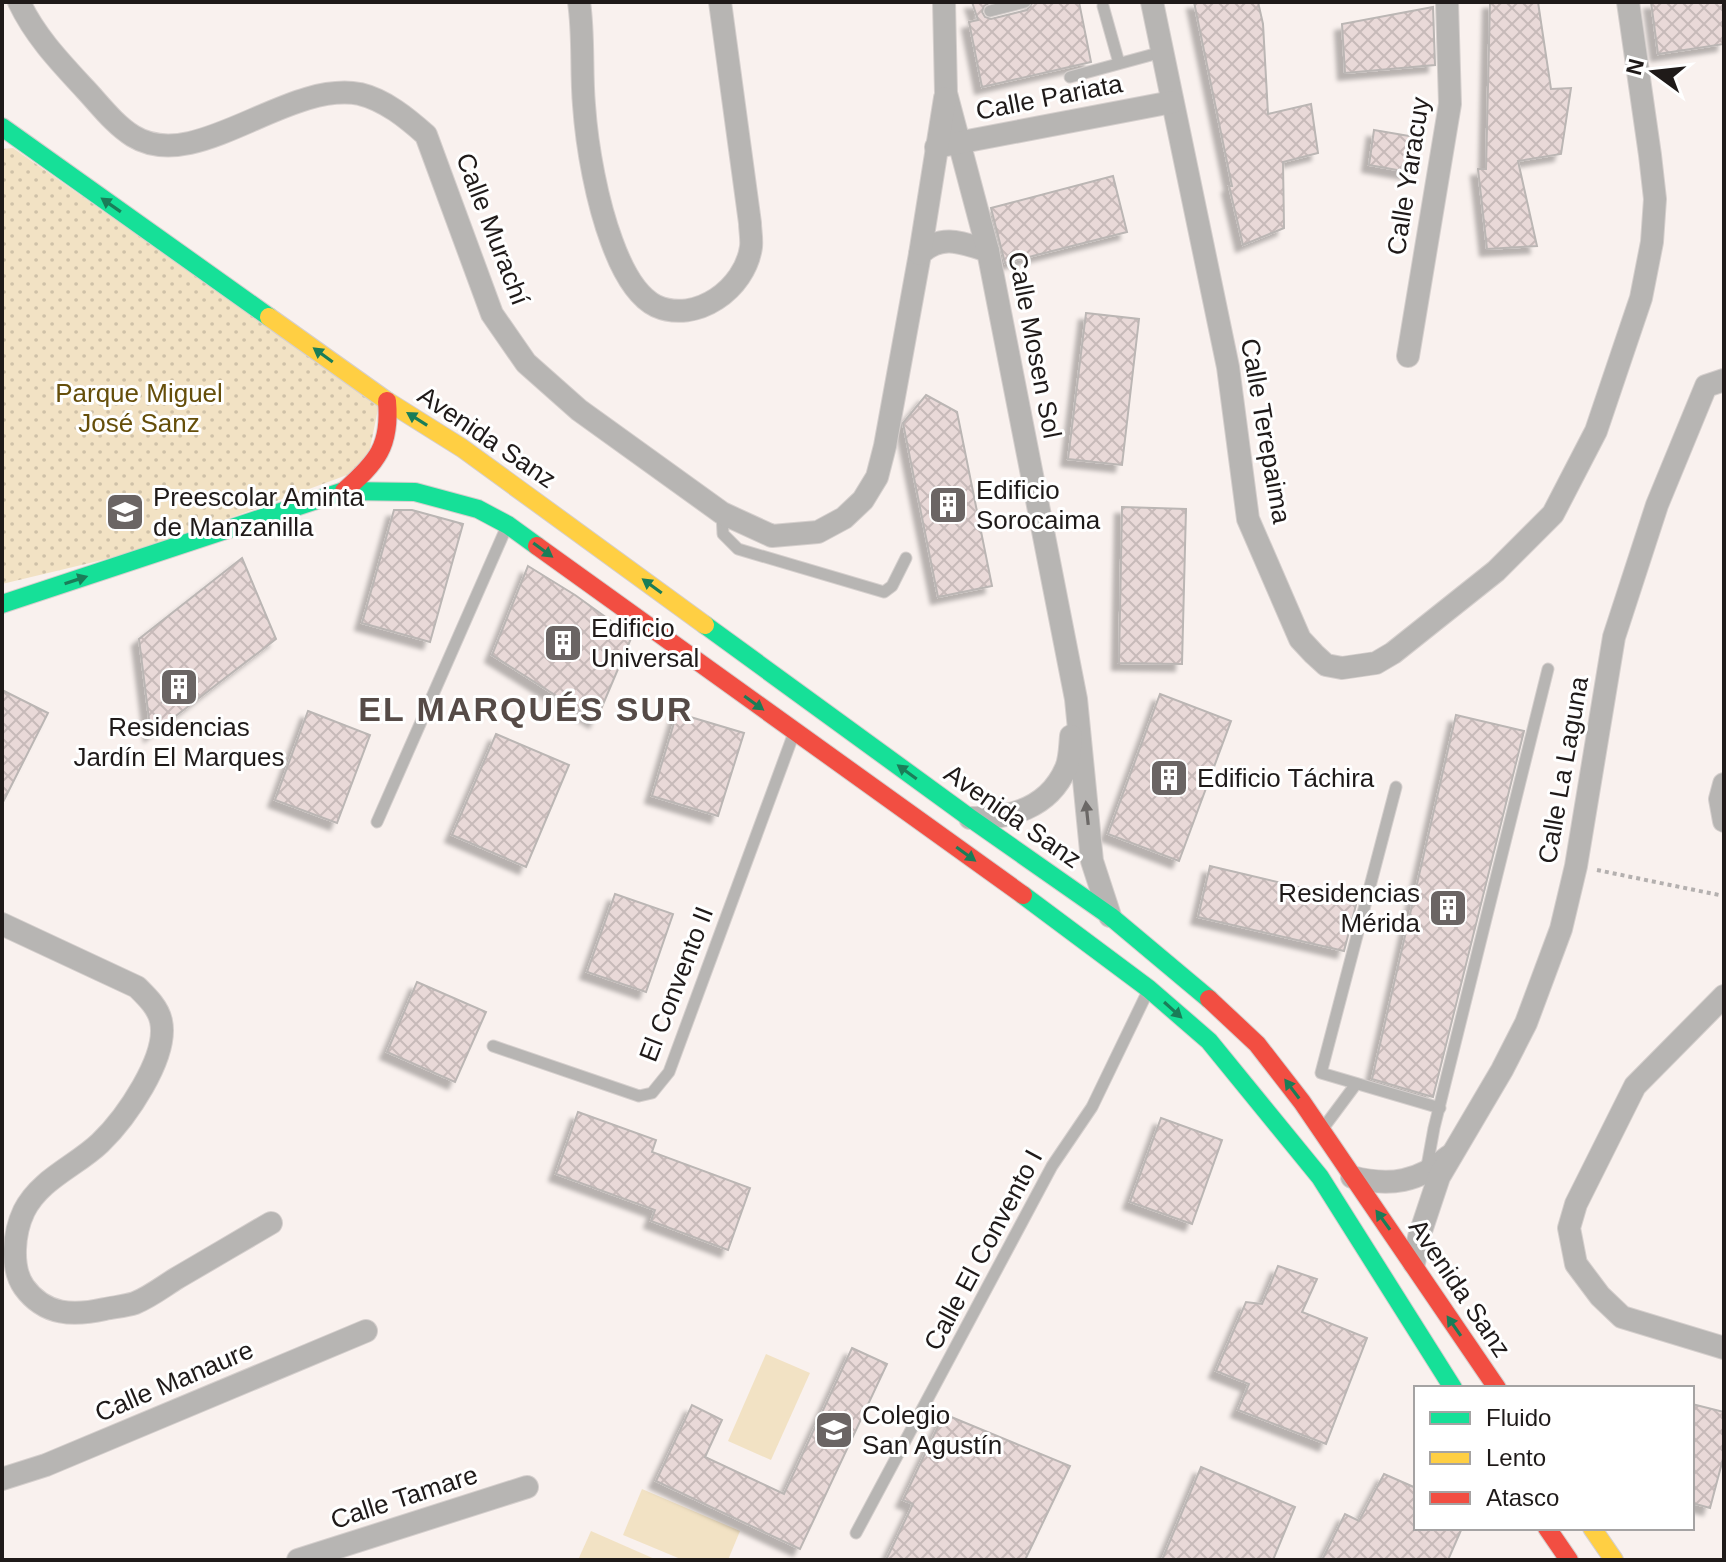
<svg xmlns="http://www.w3.org/2000/svg" width="1726" height="1562" font-family="Helvetica,sans-serif">
<defs>
<pattern id="park-dots" width="8" height="8" patternUnits="userSpaceOnUse" patternTransform="scale(2)"><rect width="8" height="8" fill="#f2e2c4"/><path d="M2 2h.1M6 6h.1" fill="none" stroke="#cfc1a8" stroke-width="1.8" stroke-linecap="round"/></pattern>
<pattern id="building-cross-hatch" width="8" height="8" patternUnits="userSpaceOnUse" patternTransform="scale(2)"><rect width="8" height="8" fill="#e9d9d8"/><path d="M0 0l8 8M0 8l8-8" fill="none" stroke="#c7bab9"/></pattern>
<filter id="shadow"><feDropShadow dx="-7" dy="7" stdDeviation="2" flood-color="#0004"/></filter>
</defs>
<rect width="100%" height="100%" fill="#f9f1ee"/>
<g fill="#f2e2c4">
<polygon points="766,1354 810,1373 771,1460 728,1441"/>
<polygon points="642,1489 740,1531 728,1560 683,1560 623,1535"/>
<polygon points="591,1531 657,1560 578,1560"/>
</g>
<polygon fill="url(#park-dots)" points="13,148 379,404 366,468 140,551 2,584 2,149"/>
<g fill="url(#building-cross-hatch)" stroke="#bbb6b4" stroke-width="2" filter="url(#shadow)">
<polygon points="972,2 991,2 984,6 982,12 985,17 991,19 1027,10 1033,2 1079,2 1091,62 982,87 969,22 978,20"/>
<polygon points="1194,2 1258,2 1263,24 1268,114 1311,104 1318,153 1283,162 1284,228 1243,245 1229,186 1232,186"/>
<polygon points="1490,2 1538,2 1551,89 1571,88 1561,154 1518,161 1537,246 1487,249 1478,169 1486,169"/>
<polygon points="1651,2 1724,2 1724,44 1658,54"/>
<polygon points="1433,7 1435,65 1345,73 1342,24"/>
<polygon points="1374,130 1421,138 1414,173 1369,165"/>
<polygon points="1113,176 1127,232 1005,263 991,208"/>
<polygon points="1086,313 1139,319 1122,465 1068,459"/>
<polygon points="926,395 957,412 992,586 938,597 903,423"/>
<polygon points="1122,507 1186,509 1182,664 1119,663"/>
<polygon points="394,510 412,510 463,524 430,642 362,623"/>
<polygon points="242,558 276,639 151,735 139,639"/>
<polygon points="528,566 575,595 632,636 596,721 492,655"/>
<polygon points="2,690 48,713 2,804"/>
<polygon points="1160,694 1231,721 1179,861 1108,834"/>
<polygon points="308,711 370,735 337,823 275,800"/>
<polygon points="677,713 744,733 718,816 652,796"/>
<polygon points="1456,715 1524,731 1433,1097 1372,1079"/>
<polygon points="496,734 569,765 526,867 452,835"/>
<polygon points="1210,866 1357,901 1344,951 1198,917"/>
<polygon points="615,894 673,914 646,992 587,972"/>
<polygon points="417,982 486,1012 455,1082 387,1052"/>
<polygon points="578,1112 656,1140 652,1152 750,1188 728,1250 651,1221 655,1210 556,1174"/>
<polygon points="1161,1118 1222,1140 1192,1224 1130,1202"/>
<polygon points="1278,1266 1317,1279 1302,1312 1367,1338 1326,1444 1238,1410 1249,1384 1216,1371 1246,1302 1262,1304"/>
<polygon points="852,1348 887,1364 800,1549 656,1481 692,1405 722,1420 705,1457 784,1494"/>
<polygon points="1692,1404 1724,1412 1724,1455 1710,1508 1692,1503"/>
<polygon points="944,1414 1070,1466 1025,1560 886,1560 913,1504 903,1500"/>
<polygon points="1201,1467 1295,1507 1273,1560 1162,1560"/>
<polygon points="1384,1474 1416,1488 1416,1528 1462,1528 1448,1560 1322,1560 1345,1514 1359,1521"/>
</g>
<g fill="none" stroke-linecap="round" stroke-linejoin="round">
<defs>
<g id="lane">
<polyline points="1103,6 1119,63"/>
<polyline points="990,11 1025,2"/>
<polyline points="1070,77 1162,52"/>
<polyline points="722,513 723,534 738,549 884,592 892,586 906,558"/>
<polyline points="1396,787 1321,1073 1440,1108"/>
<polyline points="377,822 507,526"/>
<polyline points="493,1046 639,1096 652,1093 669,1072 794,733"/>
<polyline points="1324,1127 1356,1084"/>
<polyline points="1426,1172 1434,1128 1548,669"/>
<polyline points="856,1533 1052,1166 1092,1107 1147,993"/>
</g>
<g id="street">
<path d="M19,2C35,36 60,62 85,89C100,105 114,124 133,136C196,175 286,80 360,94C385,100 407,118 426,135L492,314L526,363L579,410L722,513L772,536L818,532L844,518L863,500L877,477L885,446L920,254C941,233 963,243 988,251"/>
<path d="M579,2C584,36 581,71 584,105C587,148 597,202 612,242C620,264 634,295 656,306C696,324 745,289 751,247C752,239 750,230 750,223L720,2"/>
<polyline points="944,2 946,93 988,251 1076,699 1092,861 1110,916"/>
<polyline points="1152,2 1228,367 1248,519 1300,639 1314,654 1326,665 1342,668 1376,663 1393,653 1496,571 1553,514 1596,431 1641,298 1652,242 1655,199 1650,155 1628,2"/>
<polyline points="936,147 1172,102"/>
<polyline points="920,254 945,98"/>
<polyline points="1408,356 1450,104 1447,2"/>
<polyline points="1724,784 1720,799 1724,821"/>
<path d="M970,818C1009,819 1049,808 1066,768C1070,759 1070,746 1071,736"/>
<path d="M2,924L137,987C146,996 158,1007 161,1021C169,1057 125,1119 100,1143C76,1166 40,1179 24,1211C14,1232 10,1267 24,1287C45,1316 74,1316 105,1309C115,1307 126,1306 135,1303C150,1297 164,1286 177,1278C208,1260 240,1241 271,1223"/>
<polyline points="1724,996 1635,1086 1576,1204 1569,1228 1576,1264 1600,1296 1622,1317 1724,1348"/>
<path d="M1352,1177C1390,1187 1419,1182 1449,1156"/>
<polyline points="1414,1263 1419,1237 1439,1177 1502,1070 1526,1023 1561,929 1576,866 1614,637 1657,505 1706,386 1724,380"/>
<polyline points="2,1479 46,1465 366,1331"/>
<polyline points="298,1560 527,1487"/>
</g>
<g id="fast">
<polyline points="2,127 269,317"/>
<polyline points="2,604 344,491 415,492 478,509 508,525 537,546"/>
<polyline points="705,625 970,818 1110,916 1209,999"/>
<polyline points="1023,895 1149,989 1209,1041 1320,1177 1453,1388"/>
</g>
<g id="slow">
<polyline points="269,317 387,401 462,448 705,625"/>
<polyline points="1592,1528 1614,1560"/>
</g>
<g id="jam">
<path d="M344,491C377,462 391,446 387,401"/>
<polyline points="537,546 1023,895"/>
<polyline points="1209,999 1257,1044 1302,1102 1497,1388"/>
<polyline points="1547,1528 1569,1560"/>
</g>
</defs>
<use href="#lane" stroke="#d5cfcd" stroke-width="13"/>
<use href="#street" stroke="#d5cfcd" stroke-width="24"/>
<use href="#fast" stroke="#d5cfcd" stroke-width="20"/>
<use href="#slow" stroke="#d5cfcd" stroke-width="20"/>
<use href="#jam" stroke="#d5cfcd" stroke-width="20"/>
<polyline stroke="#b4b0af" stroke-width="4" stroke-dasharray="4 4" stroke-linecap="butt" points="1597,870 1724,896"/>
<use href="#lane" stroke="#b7b5b3" stroke-width="11"/>
<use href="#street" stroke="#b7b5b3" stroke-width="22"/>
<use href="#fast" stroke="#16e098" stroke-width="18"/>
<use href="#slow" stroke="#ffcf43" stroke-width="18"/>
<use href="#jam" stroke="#f24e42" stroke-width="18"/>
</g>
<defs><path id="oneway-solid" d="M-6-.8H1V-3.2L6.5 0L1 3.2V.8H-6Z" transform="scale(2)"/></defs>
<g fill="#1a7d58">
<use href="#oneway-solid" transform="translate(111 205) rotate(-145)"/>
<use href="#oneway-solid" transform="translate(323 355) rotate(-144)"/>
<use href="#oneway-solid" transform="translate(417 419) rotate(-148)"/>
<use href="#oneway-solid" transform="translate(543 550) rotate(36)"/>
<use href="#oneway-solid" transform="translate(76 580) rotate(-18)"/>
<use href="#oneway-solid" transform="translate(652 586) rotate(-144)"/>
<use href="#oneway-solid" transform="translate(754 703) rotate(36)"/>
<use href="#oneway-solid" transform="translate(907 772) rotate(-144)"/>
<use href="#oneway-solid" transform="translate(966 854) rotate(36)"/>
<use href="#oneway-solid" transform="translate(1173 1010) rotate(42)"/>
<use href="#oneway-solid" transform="translate(1292 1089) rotate(-127)"/>
<use href="#oneway-solid" transform="translate(1383 1220) rotate(-126)"/>
<use href="#oneway-solid" transform="translate(1454 1326) rotate(-125)"/>
</g>
<use fill="#6b6866" href="#oneway-solid" transform="translate(1087 813) rotate(-96)"/>
<defs>
<symbol id="building-square" viewBox="-11 -11 22 22"><rect x="-9" y="-9" width="18" height="18" rx="4" fill="#6b6564" stroke="#fff"/><path d="M-4-6H4V6H1V3H-1V6H-4ZM-2.5-4.3h1.7v1.8h-1.7ZM.8-4.3h1.7v1.8H.8ZM-2.5-1h1.7V.8h-1.7ZM.8-1h1.7V.8H.8Z" fill="#fff"/></symbol>
<symbol id="school-square" viewBox="-11 -11 22 22"><rect x="-9" y="-9" width="18" height="18" rx="4" fill="#6b6564" stroke="#fff"/><path d="M0-5L7-2L0 1L-7-2ZM-4 1L0 2.5L4 1V4Q0 6-4 4Z" fill="#fff"/></symbol>
</defs>
<g fill-rule="evenodd">
<use href="#building-square" x="926" y="483" width="44" height="44"/>
<use href="#school-square" x="103" y="490" width="44" height="44"/>
<use href="#building-square" x="541" y="621" width="44" height="44"/>
<use href="#building-square" x="157" y="665" width="44" height="44"/>
<use href="#building-square" x="1147" y="756" width="44" height="44"/>
<use href="#building-square" x="1426" y="886" width="44" height="44"/>
<use href="#school-square" x="812" y="1408" width="44" height="44"/>
</g>
<g text-anchor="middle" stroke-width="6" stroke-linejoin="round" paint-order="stroke">
<g font-size="26" fill="#1f1a19" stroke="#fff">
<text transform="translate(1049 97) rotate(-11)" y="9">Calle Pariata</text>
<text transform="translate(1408 176) rotate(-81)" y="9">Calle Yaracuy</text>
<text transform="translate(493 229) rotate(69)" y="9">Calle Murachí</text>
<text transform="translate(1035 345) rotate(79)" y="9">Calle Mosen Sol</text>
<text transform="translate(1266 431) rotate(80)" y="9">Calle Terepaima</text>
<text transform="translate(487 437) rotate(34)" y="9">Avenida Sanz</text>
<text transform="translate(1563 770) rotate(-80)" y="9">Calle La Laguna</text>
<text transform="translate(1013 816) rotate(35)" y="9">Avenida Sanz</text>
<text transform="translate(676 984) rotate(-69)" y="9">El Convento II</text>
<text transform="translate(983 1250) rotate(-62)" y="9">Calle El Convento I</text>
<text transform="translate(1460 1288) rotate(56)" y="9">Avenida Sanz</text>
<text transform="translate(174 1381) rotate(-23)" y="9">Calle Manaure</text>
<text transform="translate(404 1497) rotate(-18)" y="9">Calle Tamare</text>
</g>
<g font-size="26" fill="#654e0a" stroke="#fff">
<text x="139" y="402">Parque Miguel<tspan x="139" dy="30">José Sanz</tspan></text>
</g>
<g font-size="26" fill="#1f1a19" stroke="#fff" text-anchor="start">
<text x="976" y="499">Edificio<tspan x="976" dy="30">Sorocaima</tspan></text>
<text x="153" y="506">Preescolar Aminta<tspan x="153" dy="30">de Manzanilla</tspan></text>
<text x="591" y="637">Edificio<tspan x="591" dy="30">Universal</tspan></text>
<text x="179" y="736" text-anchor="middle">Residencias<tspan x="179" dy="30">Jardín El Marques</tspan></text>
<text x="1197" y="787">Edificio Táchira</text>
<text x="1420" y="902" text-anchor="end">Residencias<tspan x="1420" dy="30">Mérida</tspan></text>
<text x="862" y="1424">Colegio<tspan x="862" dy="30">San Agustín</tspan></text>
</g>
<g font-size="34" font-weight="bold" letter-spacing="2" fill="#564b47" stroke="#fff">
<text x="526" y="721">EL MARQUÉS SUR</text>
</g>
</g>
<rect width="1726" height="1562" fill="none" stroke="#1f1a19" stroke-width="8"/>
<rect x="1414" y="1386" width="280" height="144" fill="#ffffff" stroke="#a5a3a3" stroke-width="2"/>
<rect x="1430" y="1412" width="40" height="12" fill="#16e098" stroke="#a5a3a3" stroke-width="2"/>
<text x="1486" y="1426" font-size="24" fill="#1f1a19">Fluido</text>
<rect x="1430" y="1452" width="40" height="12" fill="#ffcf43" stroke="#a5a3a3" stroke-width="2"/>
<text x="1486" y="1466" font-size="24" fill="#1f1a19">Lento</text>
<rect x="1430" y="1492" width="40" height="12" fill="#f24e42" stroke="#a5a3a3" stroke-width="2"/>
<text x="1486" y="1506" font-size="24" fill="#1f1a19">Atasco</text>
<g transform="translate(1654 72) rotate(285)" stroke="#ffffff" stroke-width="6" paint-order="stroke">
<path d="M0-6L14 30L0 20L-14 30Z" fill="#1f1a19"/>
<text y="-12" font-size="22" font-weight="bold" text-anchor="middle" fill="#1f1a19">N</text>
</g>
</svg>
